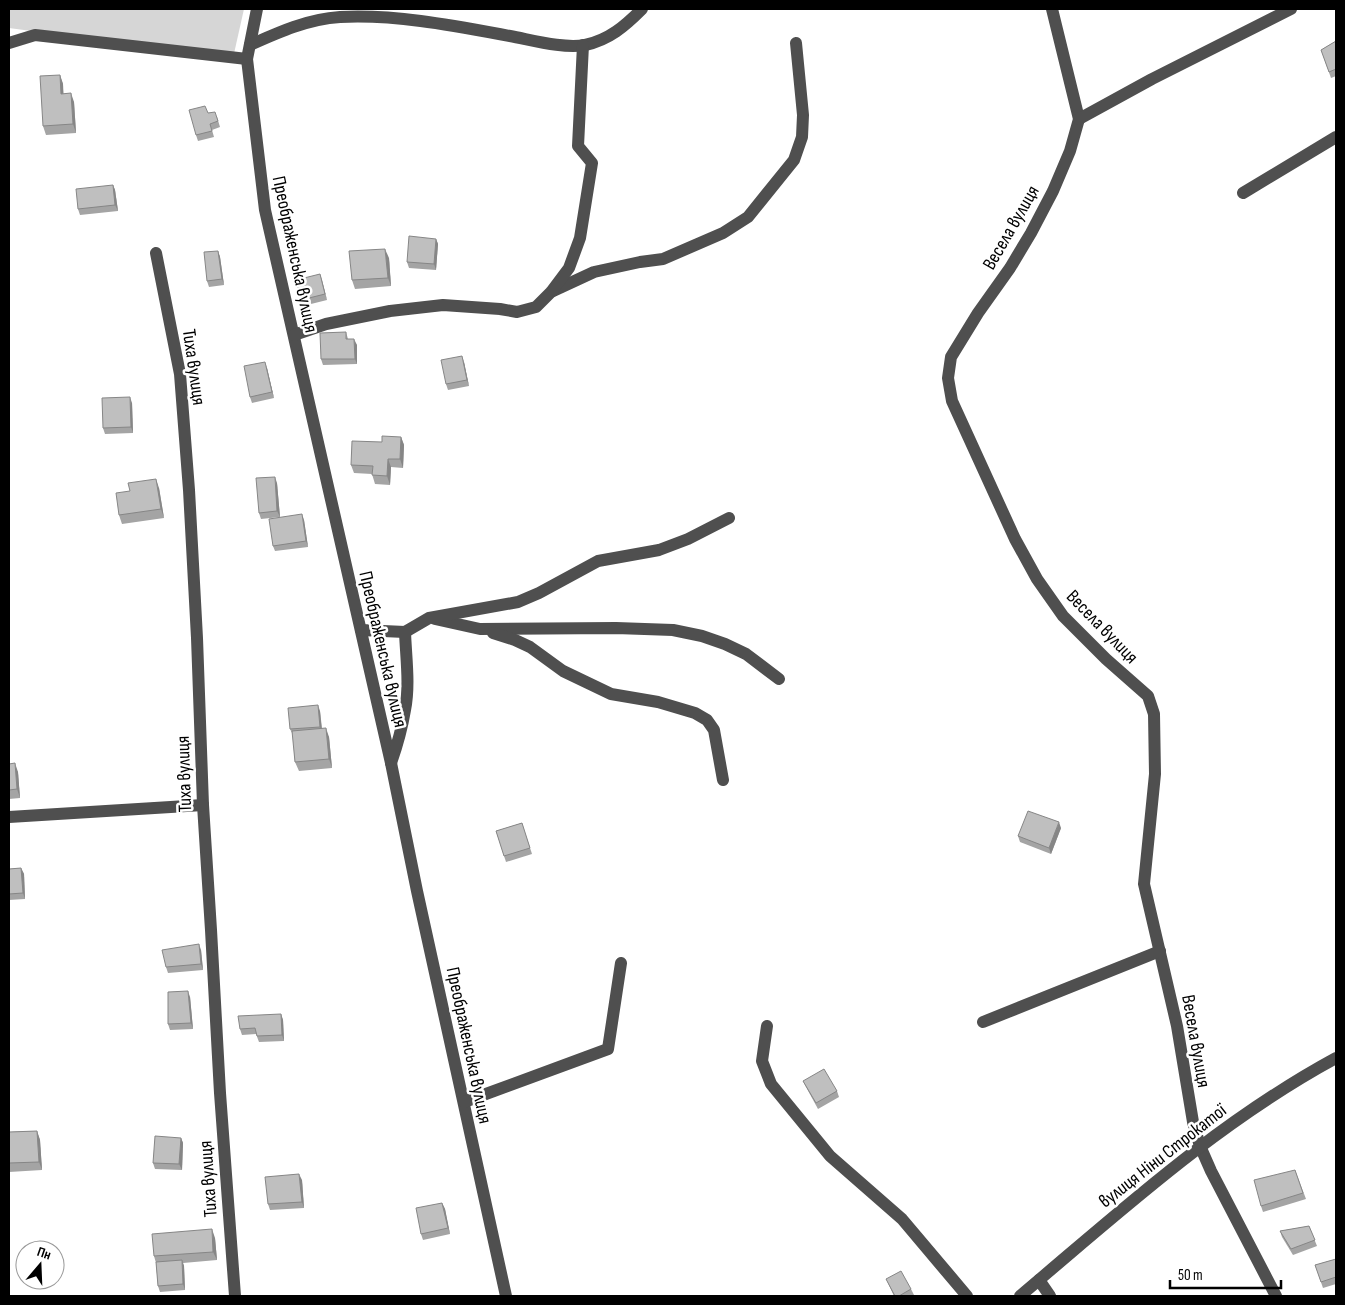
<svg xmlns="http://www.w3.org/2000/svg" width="1345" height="1305" font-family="'Sofia Sans Condensed',sans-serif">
<rect width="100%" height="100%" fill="#fff"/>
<polygon fill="#d6d6d6" points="9,9 244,9 233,58 9,28"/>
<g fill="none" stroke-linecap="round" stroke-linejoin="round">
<g stroke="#4f4f4f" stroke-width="12">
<polyline points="257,9 247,59 265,210 391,763 417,891 506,1296"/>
<polyline points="1052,9 1079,119 1070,151 1053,191 1031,233 1010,268 978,313 951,357 948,378 952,401 1015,539 1037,579 1063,616 1106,659 1148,696 1154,714 1155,774 1144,884 1177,1026 1193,1122 1200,1146 1211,1171 1276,1296"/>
<polyline points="9,43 35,35 247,59"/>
<path d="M250,45C279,32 308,19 340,17C396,14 456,26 510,36C532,40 564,49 585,45C609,40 625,26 642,9"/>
<polyline points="1079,119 1152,79 1291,9"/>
<polyline points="1243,193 1336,137"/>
<polyline points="156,253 180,374 189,490 197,638 203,805 211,930 220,1093 235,1296"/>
<polyline points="553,291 594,272 640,262 663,259 723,233 748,217 794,160 802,137 803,115 796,43"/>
<polyline points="294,335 326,324 390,311 443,305 500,309 517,312 536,307 551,292 569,268 580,238 592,163 578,146 583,45"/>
<polyline points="435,619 480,629 616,628 673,630 702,636 725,644 746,654 779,679"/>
<polyline points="361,630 405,632 429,618 518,602 539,593 598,561 659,550 688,539 729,518"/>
<polyline points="493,633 515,640 530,647 563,671 611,694 658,702 695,713 707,720 714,730 723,780"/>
<path d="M391,763C397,746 402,728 405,710C410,685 406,658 405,632"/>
<polyline points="9,817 203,805"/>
<polyline points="983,1022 1160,951"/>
<polyline points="767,1026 762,1061 771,1084 830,1156 902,1219 967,1296"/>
<polyline points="464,1102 608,1049 621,963"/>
<polyline points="1039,1280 1050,1296"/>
<path d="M1020,1296C1122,1210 1218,1122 1336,1058"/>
</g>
</g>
<g fill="#a4a4a4">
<polygon points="1336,41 1336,76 1331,78 1321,50"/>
<polygon points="60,75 63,84 63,94 74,102 76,133 46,135 43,126"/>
<polygon points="208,113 217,117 220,127 212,130 214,137 198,141 196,135"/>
<polygon points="113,185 115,190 118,211 80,215 78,209"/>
<polygon points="436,239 438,244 436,270 409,268 407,262"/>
<polygon points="218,251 220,257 224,285 209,287 207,281"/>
<polygon points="389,258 391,286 355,289 352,280"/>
<polygon points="320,274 327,300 303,306 301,300"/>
<polygon points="346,332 348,339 357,345 357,364 323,365 321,359"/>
<polygon points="464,362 469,386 448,390 446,384"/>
<polygon points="267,368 274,398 252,403 250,397"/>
<polygon points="132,403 133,433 105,434 103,428"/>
<polygon points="401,437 404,445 403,468 391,467 390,485 375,484 372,474 354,473 351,465 382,442"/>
<polygon points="277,483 280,517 261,519 259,513"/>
<polygon points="159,488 164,518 122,524 119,515"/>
<polygon points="304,520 308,547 275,551 273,546"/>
<polygon points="320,711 322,728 329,737 332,768 299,771 295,762 293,735 290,729"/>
<polygon points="9,764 18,772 20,798 9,799"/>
<polygon points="522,823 532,854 506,862 496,831"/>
<polygon points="1061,828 1051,854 1020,842 1018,836"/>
<polygon points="21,868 24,874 25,899 9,900 9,869"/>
<polygon points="201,950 203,970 168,973 166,967"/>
<polygon points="190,997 193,1029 170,1030 168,1024"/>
<polygon points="281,1014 283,1020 284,1041 259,1042 256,1034 242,1035 240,1029"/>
<polygon points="803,1081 837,1091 839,1097 818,1109 806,1087"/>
<polygon points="37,1131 40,1140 42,1170 9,1172 9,1132"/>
<polygon points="181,1138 183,1143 182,1170 155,1169 153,1163"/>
<polygon points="1295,1170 1306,1199 1263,1212 1261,1206"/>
<polygon points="302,1180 304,1208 270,1210 268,1204"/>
<polygon points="442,1203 445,1209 450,1234 423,1240 421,1234"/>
<polygon points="1309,1226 1317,1246 1293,1255 1282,1237 1280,1231"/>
<polygon points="215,1238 217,1260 183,1263 184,1266 185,1290 160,1292 158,1286 156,1263 154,1256"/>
<polygon points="1336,1259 1336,1284 1323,1288 1315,1265"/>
<polygon points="886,1279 911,1289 914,1295 912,1296 894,1296"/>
</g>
<g fill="#868686">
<polygon points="60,75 63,84 64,103 61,94"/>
<polygon points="71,93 74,102 76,133 73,124"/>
<polygon points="113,185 115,190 118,211 115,205"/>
<polygon points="436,239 438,244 436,270 434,264"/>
<polygon points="385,249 389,258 391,286 388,278"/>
<polygon points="218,251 220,257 224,285 222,279"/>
<polygon points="320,274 322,280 327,300 325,294"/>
<polygon points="354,339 357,345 357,364 355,359"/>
<polygon points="462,356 464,362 469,386 467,380"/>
<polygon points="265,362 267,368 274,398 272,392"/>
<polygon points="130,397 132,403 133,433 131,427"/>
<polygon points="401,437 404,445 403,468 400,459"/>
<polygon points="388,459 391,467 390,485 387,476"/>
<polygon points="275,477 277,483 280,517 277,511"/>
<polygon points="156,479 159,488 164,518 161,509"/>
<polygon points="302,514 304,520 308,547 306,541"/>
<polygon points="318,705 320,711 322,733 320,727"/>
<polygon points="326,728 329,737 332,768 329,759"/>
<polygon points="15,763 18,772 20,798 17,789"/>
<polygon points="1059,822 1061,828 1051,854 1049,848"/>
<polygon points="21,868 24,874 25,899 23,893"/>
<polygon points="199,944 201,950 203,970 201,964"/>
<polygon points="188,991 190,997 193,1029 191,1023"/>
<polygon points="281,1014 283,1020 284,1041 282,1035"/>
<polygon points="37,1131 40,1140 42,1170 39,1162"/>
<polygon points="181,1138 183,1143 182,1170 179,1164"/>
<polygon points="299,1174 302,1180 304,1208 302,1202"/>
<polygon points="442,1203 445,1209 450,1234 448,1228"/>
<polygon points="212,1229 215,1238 217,1260 213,1252"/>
<polygon points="182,1260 184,1266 185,1290 183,1284"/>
</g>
<g fill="#bfbfbf" stroke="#868686">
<polygon points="1336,41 1336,69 1329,72 1321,50"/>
<polygon points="60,75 61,94 71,93 73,124 43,126 40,76"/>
<polygon points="205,106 208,113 215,112 218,121 210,124 212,131 196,135 189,110"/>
<polygon points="113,185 115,205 78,209 76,189"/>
<polygon points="409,236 436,239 434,264 407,262"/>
<polygon points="385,249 388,278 352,280 349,251"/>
<polygon points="218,251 222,279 207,281 204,252"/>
<polygon points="320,274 325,294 301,300 296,280"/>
<polygon points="346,332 346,339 354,339 355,359 321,359 320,333"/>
<polygon points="462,356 467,380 446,384 441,360"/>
<polygon points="265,362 272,392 250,397 244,366"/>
<polygon points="130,397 131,427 103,428 102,398"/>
<polygon points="382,436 401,437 400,459 388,459 387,476 372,475 373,466 351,465 352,441 382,442"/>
<polygon points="275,477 277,511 259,513 256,478"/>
<polygon points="156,479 161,509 119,515 116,493 130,491 128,483"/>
<polygon points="302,514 306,541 273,546 269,519"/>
<polygon points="318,705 320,727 290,729 288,708"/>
<polygon points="326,728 329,759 295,762 292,731"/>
<polygon points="15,763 17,789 9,790 9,764"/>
<polygon points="1028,811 1059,822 1049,848 1018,836"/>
<polygon points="522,823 530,848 504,856 496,831"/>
<polygon points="21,868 23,893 9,894 9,869"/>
<polygon points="199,944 201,964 166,967 162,950"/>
<polygon points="188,991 191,1023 168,1024 168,992"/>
<polygon points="281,1014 282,1035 257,1036 255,1028 240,1029 238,1016"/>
<polygon points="824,1069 837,1091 816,1103 803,1081"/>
<polygon points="37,1131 39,1162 9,1163 9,1132"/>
<polygon points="155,1136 181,1138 179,1164 153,1163"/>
<polygon points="1295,1170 1303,1193 1261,1206 1254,1180"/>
<polygon points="299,1174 302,1202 268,1204 265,1177"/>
<polygon points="442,1203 448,1228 421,1234 416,1208"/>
<polygon points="1309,1226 1315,1240 1291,1249 1280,1231"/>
<polygon points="212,1229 213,1252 154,1256 152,1234"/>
<polygon points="1336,1259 1336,1277 1321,1282 1315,1265"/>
<polygon points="182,1260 183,1284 158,1286 156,1262"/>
<polygon points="901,1271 911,1289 899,1296 895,1296 886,1279"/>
</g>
<g text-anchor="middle" stroke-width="5" stroke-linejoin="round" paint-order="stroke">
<g font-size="19" fill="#000" stroke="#fff">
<text transform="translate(1010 227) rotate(-60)" y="7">Весела вулиця</text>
<text transform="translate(296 254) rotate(78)" y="7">Преображенська вулиця</text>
<text transform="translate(195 367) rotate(82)" y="7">Тиха вулиця</text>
<text transform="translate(1103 626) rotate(46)" y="7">Весела вулиця</text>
<text transform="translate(384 649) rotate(77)" y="7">Преображенська вулиця</text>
<text transform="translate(183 774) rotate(-92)" y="7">Тиха вулиця</text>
<text transform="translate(1197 1041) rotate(80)" y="7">Весела вулиця</text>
<text transform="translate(470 1045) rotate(78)" y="7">Преображенська вулиця</text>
<text transform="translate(1162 1155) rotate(-38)" y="7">вулиця Ніни Строкатої</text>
<text transform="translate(207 1179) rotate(-94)" y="7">Тиха вулиця</text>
</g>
</g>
<rect width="1345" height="1305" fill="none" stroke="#000000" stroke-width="20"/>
<g transform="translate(40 1265) rotate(19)"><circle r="24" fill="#ffffff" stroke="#999999"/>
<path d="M0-4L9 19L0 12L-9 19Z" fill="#000000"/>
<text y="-8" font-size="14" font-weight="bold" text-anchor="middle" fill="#000000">Пн</text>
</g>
<path d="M1170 1280v8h111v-8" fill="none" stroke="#000000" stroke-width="2.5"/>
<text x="1178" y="1280" font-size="15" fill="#000000" stroke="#ffffff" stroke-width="4" paint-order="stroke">50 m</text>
</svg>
